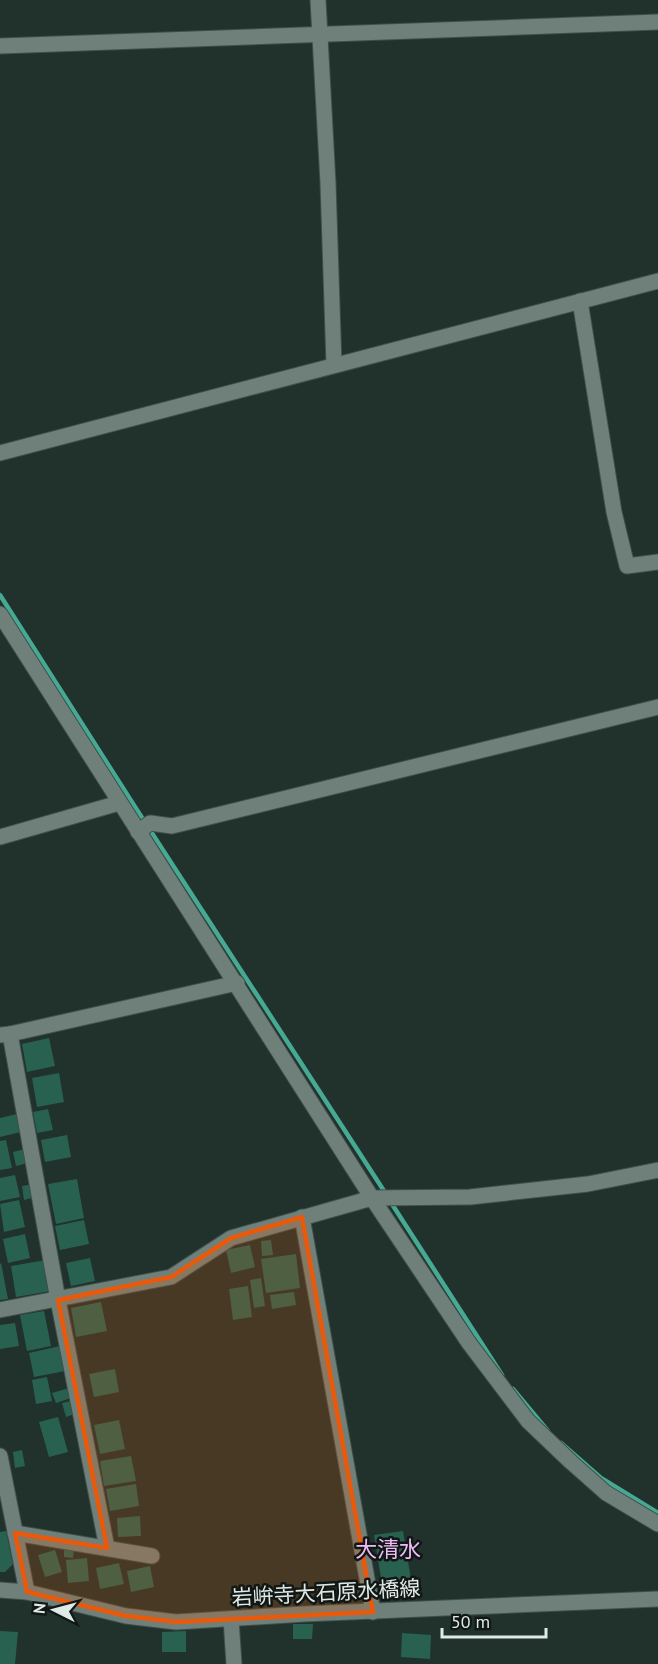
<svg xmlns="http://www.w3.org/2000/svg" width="658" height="1664" font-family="'PT Sans','Noto Sans JP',sans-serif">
<rect width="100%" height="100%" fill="#21312c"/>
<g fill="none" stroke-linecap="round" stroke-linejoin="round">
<g stroke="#46a993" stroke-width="4.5">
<polyline points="0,595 137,810 386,1194"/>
<polyline points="390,1201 502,1375"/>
<polyline points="513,1389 548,1431"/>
<polyline points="561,1443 601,1478 658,1513"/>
</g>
</g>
<g fill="#286150">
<polygon points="49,1038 55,1066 27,1072 22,1044"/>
<polygon points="59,1073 64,1102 37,1107 32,1078"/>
<polygon points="48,1109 53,1130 37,1133 33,1112"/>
<polygon points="17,1114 21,1132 0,1137 0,1118"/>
<polygon points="67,1135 71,1157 45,1162 41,1140"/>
<polygon points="6,1140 12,1168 0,1170 0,1141"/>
<polygon points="25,1149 28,1163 16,1166 13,1152"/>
<polygon points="15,1175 20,1197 0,1201 0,1178"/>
<polygon points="77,1179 84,1218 56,1224 48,1184"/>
<polygon points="33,1184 35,1197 24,1200 22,1186"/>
<polygon points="19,1200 25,1227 4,1232 0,1204"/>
<polygon points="84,1220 89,1244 60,1250 55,1226"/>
<polygon points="25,1234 30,1258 8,1263 3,1239"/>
<polygon points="271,1240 273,1255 262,1256 261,1241"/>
<polygon points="250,1245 255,1267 231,1273 226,1250"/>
<polygon points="296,1254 300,1288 266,1293 261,1259"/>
<polygon points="90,1258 95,1281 71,1286 66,1263"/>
<polygon points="46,1260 51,1291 16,1297 11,1266"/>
<polygon points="1,1263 8,1299 0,1300 0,1264"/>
<polygon points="261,1278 265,1306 254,1308 250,1280"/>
<polygon points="248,1286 252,1317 233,1320 229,1289"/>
<polygon points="294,1292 296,1305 272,1309 270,1295"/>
<polygon points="101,1302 107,1331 76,1337 71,1308"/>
<polygon points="44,1311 51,1346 27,1351 20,1315"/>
<polygon points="15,1323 19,1346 0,1349 0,1325"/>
<polygon points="60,1346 65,1371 34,1377 29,1353"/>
<polygon points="115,1369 119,1392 94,1397 89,1374"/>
<polygon points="47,1377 52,1401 36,1404 32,1380"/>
<polygon points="69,1388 71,1398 56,1403 52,1393"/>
<polygon points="71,1401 75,1414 66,1417 62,1403"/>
<polygon points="58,1417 68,1452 49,1457 39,1422"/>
<polygon points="119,1420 125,1449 100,1454 94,1425"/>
<polygon points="22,1450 25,1466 15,1468 13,1452"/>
<polygon points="131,1456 136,1481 104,1486 100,1461"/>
<polygon points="136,1484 139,1506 110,1511 106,1489"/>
<polygon points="140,1516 141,1536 118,1537 117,1518"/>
<polygon points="6,1531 13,1564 5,1572 0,1572 0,1532"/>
<polygon points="403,1531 412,1585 383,1590 374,1535"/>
<polygon points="64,1547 74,1548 73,1558 64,1557"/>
<polygon points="55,1550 62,1572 45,1577 38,1555"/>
<polygon points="87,1558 89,1581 68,1583 66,1560"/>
<polygon points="119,1563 124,1584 100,1589 96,1568"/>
<polygon points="150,1566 154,1587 131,1592 127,1571"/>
<polygon points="293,1624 313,1624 312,1639 293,1639"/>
<polygon points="0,1631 18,1632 15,1664 0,1664"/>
<polygon points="186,1631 186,1652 162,1652 162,1632"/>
<polygon points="402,1633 431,1635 430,1659 401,1657"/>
</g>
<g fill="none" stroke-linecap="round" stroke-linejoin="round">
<defs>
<g id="street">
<polyline points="318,0 328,183 334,365"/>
<polyline points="0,46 658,22"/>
<polyline points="580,301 614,512 627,566 658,562"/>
<polyline points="0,453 658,281"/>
<polyline points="0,614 372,1198 469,1343 528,1421 571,1462 606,1493 658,1524"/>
<polyline points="138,832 150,823 172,826 658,707"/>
<polyline points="0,837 119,803"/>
<polyline points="10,1034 237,983"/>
<polyline points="0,1035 10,1034 58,1300 107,1548"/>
<polyline points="302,1217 373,1612"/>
<polyline points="0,1310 171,1277 231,1238 372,1198 470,1197 588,1184 658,1170"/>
<polyline points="0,1456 27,1592"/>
<polyline points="15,1533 152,1556"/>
<polyline points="231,1619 234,1664"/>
</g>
<polyline id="secondary" points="0,1590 27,1592 126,1616 176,1622 304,1614 658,1599"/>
</defs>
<use href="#street" stroke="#414f4a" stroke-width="17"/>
<use href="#secondary" stroke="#414f4a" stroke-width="17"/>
<use href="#street" stroke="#6f807a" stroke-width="15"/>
<use href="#secondary" stroke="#6f807a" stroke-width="15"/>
</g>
<path fill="#e8590c" fill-opacity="0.2" stroke="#e8590c" stroke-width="4.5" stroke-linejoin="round" d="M302,1217L373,1612L176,1622L126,1616L27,1592L15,1533L107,1548L58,1300L171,1277L231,1238Z"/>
<g text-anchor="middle" stroke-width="5" stroke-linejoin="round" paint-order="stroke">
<g font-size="21" fill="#dfe9e5" stroke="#101715">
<text transform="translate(326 1593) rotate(-3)" y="7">岩峅寺大石原水橋線</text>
</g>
<g font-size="22" fill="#eebaf7" stroke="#101715">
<text x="388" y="1557">大清水</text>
</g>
</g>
<g transform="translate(54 1610) rotate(276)" stroke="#101715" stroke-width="4.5" paint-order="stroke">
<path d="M0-4.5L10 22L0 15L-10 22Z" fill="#dfe9e5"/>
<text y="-9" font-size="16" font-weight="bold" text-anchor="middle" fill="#dfe9e5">N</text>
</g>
<path d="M442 1628v9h104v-9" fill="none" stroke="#dfe9e5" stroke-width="3"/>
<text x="451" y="1628" font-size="18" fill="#dfe9e5" stroke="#101715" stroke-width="4.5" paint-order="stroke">50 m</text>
</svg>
